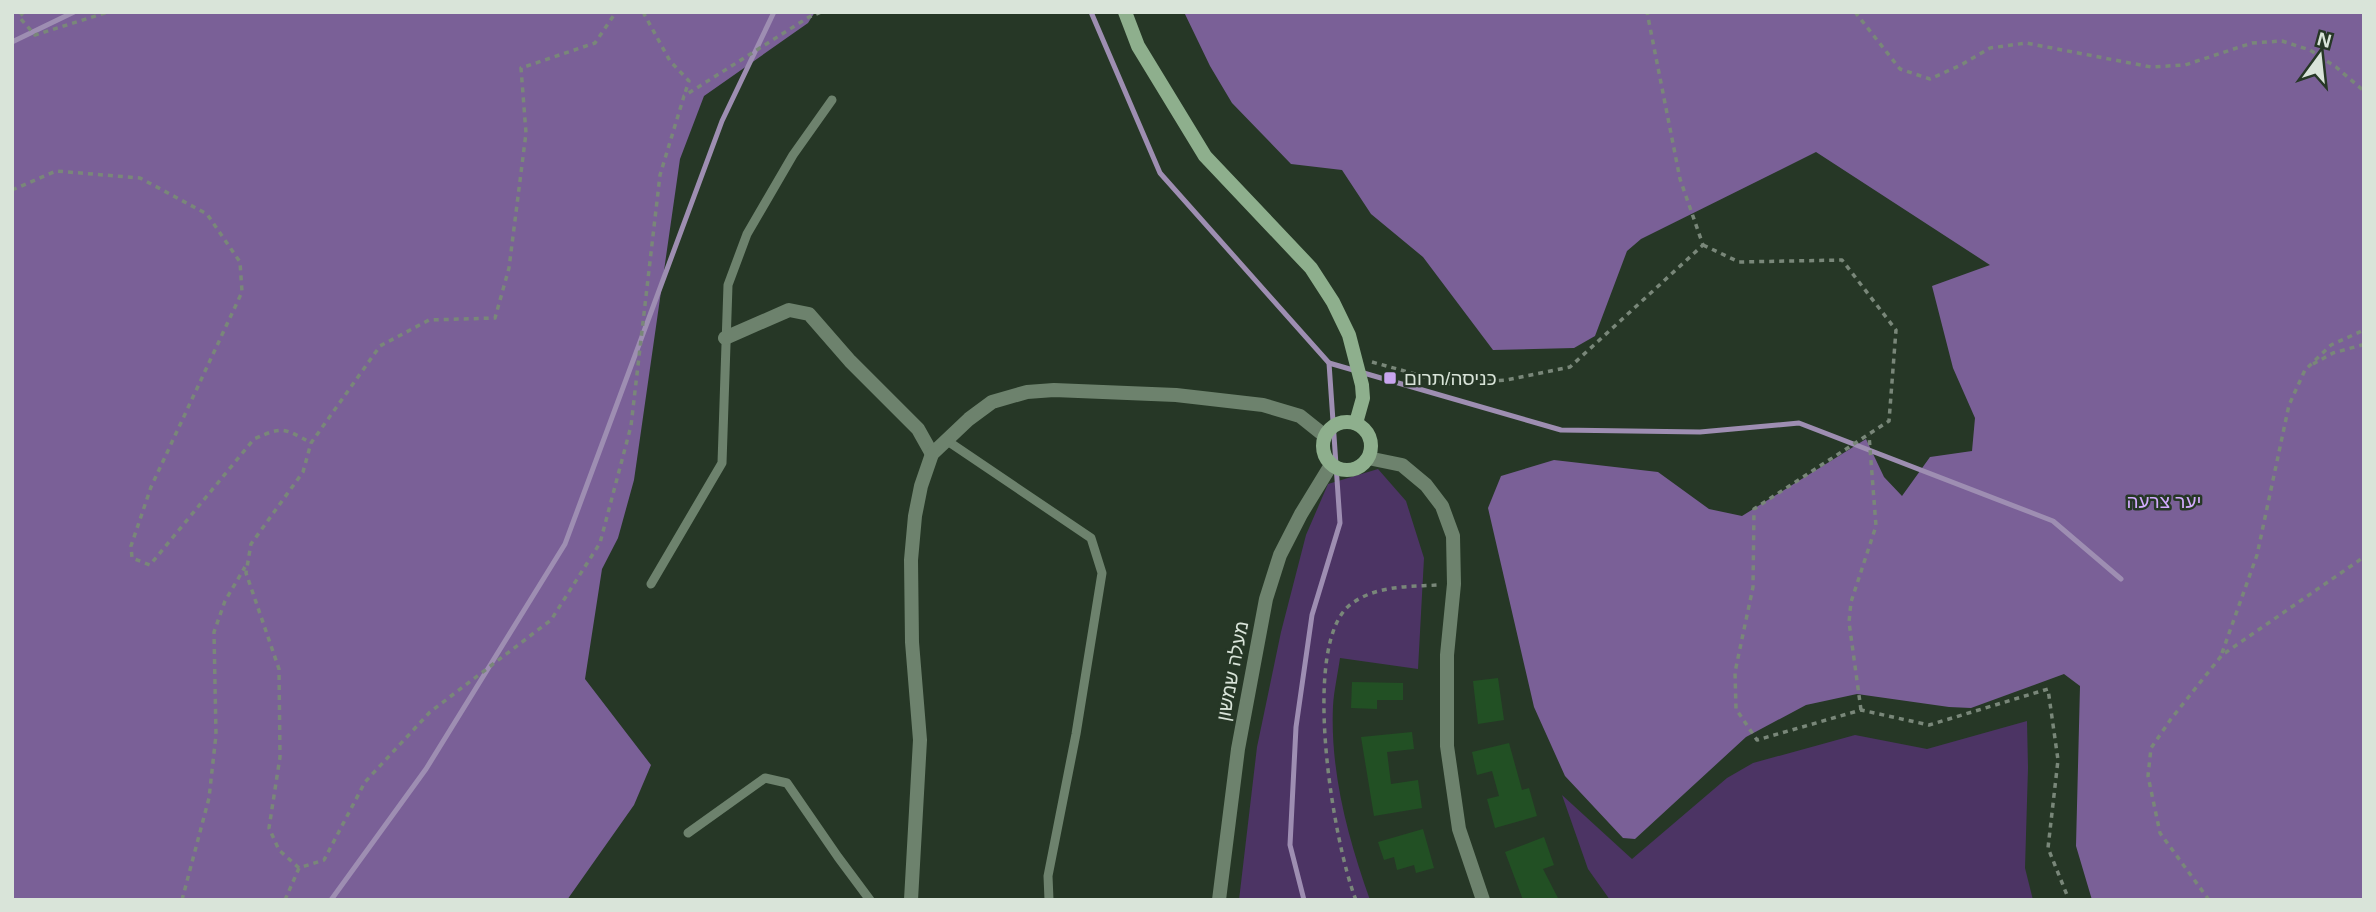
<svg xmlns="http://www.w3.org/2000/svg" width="2376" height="912" font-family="Helvetica,Heebo,sans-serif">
<rect width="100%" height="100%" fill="#263726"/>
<g fill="#4c3464">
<path d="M1378,469L1406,501L1424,558L1418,669L1340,658C1338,673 1334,690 1333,706C1330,772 1348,838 1370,900H1239L1257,747L1281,632L1306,535L1328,484Z"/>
<polygon points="2027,721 2028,768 2025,868 2033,900 1610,900 1588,869 1562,795 1632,859 1727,778 1753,763 1855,735 1927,749"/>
</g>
<g fill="#7a6097">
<polygon points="12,12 815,12 808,23 704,96 680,159 634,480 618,538 602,569 585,679 651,765 634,805 567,900 12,900"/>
<polygon points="1184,12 2364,12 2364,900 2092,900 2076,846 2080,686 2064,674 1971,708 1949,707 1857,694 1806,705 1746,737 1635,839 1623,838 1565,776 1534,707 1488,508 1501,476 1554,460 1658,472 1709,509 1742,516 1866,439 1884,477 1902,496 1930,457 1972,451 1975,418 1953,368 1932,286 1990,265 1816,152 1641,239 1627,251 1595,336 1574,348 1493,350 1423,257 1371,214 1342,170 1291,164 1232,103 1210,66"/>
</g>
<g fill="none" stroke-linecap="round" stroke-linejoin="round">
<g stroke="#9e8eb2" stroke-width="5">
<polyline points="1091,12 1160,173 1329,363 1340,523 1312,615 1296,727 1290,845 1304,900"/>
<polyline points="12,42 74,12"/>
<polyline points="1329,363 1561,430 1700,432 1799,423 2053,521 2121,579"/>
<polyline points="331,900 426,769 565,544 722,121 774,12"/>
</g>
</g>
<g fill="#225024">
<polygon points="1498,678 1504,720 1478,724 1473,681"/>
<polygon points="1352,682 1403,683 1403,700 1377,700 1377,709 1351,708"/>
<polygon points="1412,732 1414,749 1387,752 1391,784 1418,780 1422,808 1374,816 1361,737"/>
<polygon points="1509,743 1522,790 1529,788 1537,816 1495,828 1487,799 1499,796 1492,771 1477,775 1472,752"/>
<polygon points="1423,829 1434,868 1416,873 1414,865 1397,870 1394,857 1384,860 1378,842"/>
<polygon points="1544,837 1554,865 1543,869 1559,900 1523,900 1505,852"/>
</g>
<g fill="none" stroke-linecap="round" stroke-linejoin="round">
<g stroke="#798779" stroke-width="3.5" stroke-dasharray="5 5" stroke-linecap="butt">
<polyline points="24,12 19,17 35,35 108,12"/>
<polyline points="643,12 670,61 689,81 684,96"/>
<polyline points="1855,12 1900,69 1930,79 1961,65 1990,48 2026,43 2151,67 2185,65 2252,43 2282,41 2310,50 2336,67 2364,91"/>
<path d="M12,190L56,171L140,178L207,214L240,262L242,292L151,487L131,546L132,558L150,565L254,439C283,426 284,428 311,443"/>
<polyline points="1703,245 1739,262 1842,260 1896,330 1889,421 1754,509 1753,587 1735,672 1736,709 1757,740 1861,710 1929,725 2048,689 2058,760 2048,848 2069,900"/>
<polyline points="1372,362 1451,384 1506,380 1570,367 1703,245 1680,179 1647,12"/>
<polyline points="2313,364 2333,353 2362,345 2364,346"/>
<polyline points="2222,653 2257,555 2289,405 2305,370 2331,345 2364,330"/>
<polyline points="1861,710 1849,622 1851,602 1876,526 1869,435"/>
<polyline points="299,868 279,850 269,828 280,757 279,669 246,573 251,544 303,472 311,443 380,346 429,320 495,318 509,268 526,133 521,68 595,43 616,12"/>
<polyline points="182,900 209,798 216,735 214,632 225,601 245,567"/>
<polyline points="285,900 299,868 324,860 365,782 430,712 551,620 600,543 631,426 660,175 684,96 809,17 821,12"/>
<path d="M1356,900C1334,846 1299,643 1351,604C1377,585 1408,587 1438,585"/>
<polyline points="2209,900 2160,833 2148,776 2151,748 2171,719 2222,655 2364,557"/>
</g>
<g stroke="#6d826d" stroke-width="9">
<polyline points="946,440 1091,538 1102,573 1076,734 1048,876 1049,900"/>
<polyline points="651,584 722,463 728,285 747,234 793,155 832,100"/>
<polyline points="688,833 765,778 787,783 838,857 870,900"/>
</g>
<g stroke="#6d826d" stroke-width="14">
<polyline points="725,338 789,310 809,314 850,361 918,429 932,454"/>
<polyline points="1368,458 1402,465 1426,485 1442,506 1453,536 1454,584 1447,655 1447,746 1459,829 1483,900"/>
<polyline points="911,900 920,740 912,642 911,560 915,516 921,486 932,454 969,419 992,402 1027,392 1054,390 1176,395 1263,405 1300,416 1325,436"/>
</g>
<polyline stroke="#6d826d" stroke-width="14" points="1219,900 1238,749 1266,599 1280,555 1301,514 1331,465"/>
<g stroke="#8eaf8d" stroke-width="14">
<polyline points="1125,12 1138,46 1205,156 1311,268 1333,302 1349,335 1362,385 1363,398 1356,423"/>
<circle cx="1347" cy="446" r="24"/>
</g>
</g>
<rect fill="#c8a5ee" stroke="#263726" stroke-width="2.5" x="1383" y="371" width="14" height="14" rx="3.5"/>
<g text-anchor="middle" stroke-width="5" stroke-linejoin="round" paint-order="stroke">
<g font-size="19" fill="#d9e4d9" stroke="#263726" text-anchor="start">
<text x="1404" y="385">כניסה/תרום</text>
</g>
<g font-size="19" fill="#d2abfc" stroke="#263726">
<text x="2164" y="508">יער צרעה</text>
</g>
<g font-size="19" fill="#d9e4d9" stroke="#263726">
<text transform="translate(1232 671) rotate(-79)" y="7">מעלה שמשון</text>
</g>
</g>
<rect width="2376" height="912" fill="none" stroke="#d9e4d9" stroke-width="28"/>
<g transform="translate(2320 56) rotate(15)" stroke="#263726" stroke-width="5" paint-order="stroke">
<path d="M0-5L12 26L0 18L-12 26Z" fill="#d9e4d9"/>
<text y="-10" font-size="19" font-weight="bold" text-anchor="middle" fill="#d9e4d9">N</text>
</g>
</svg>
